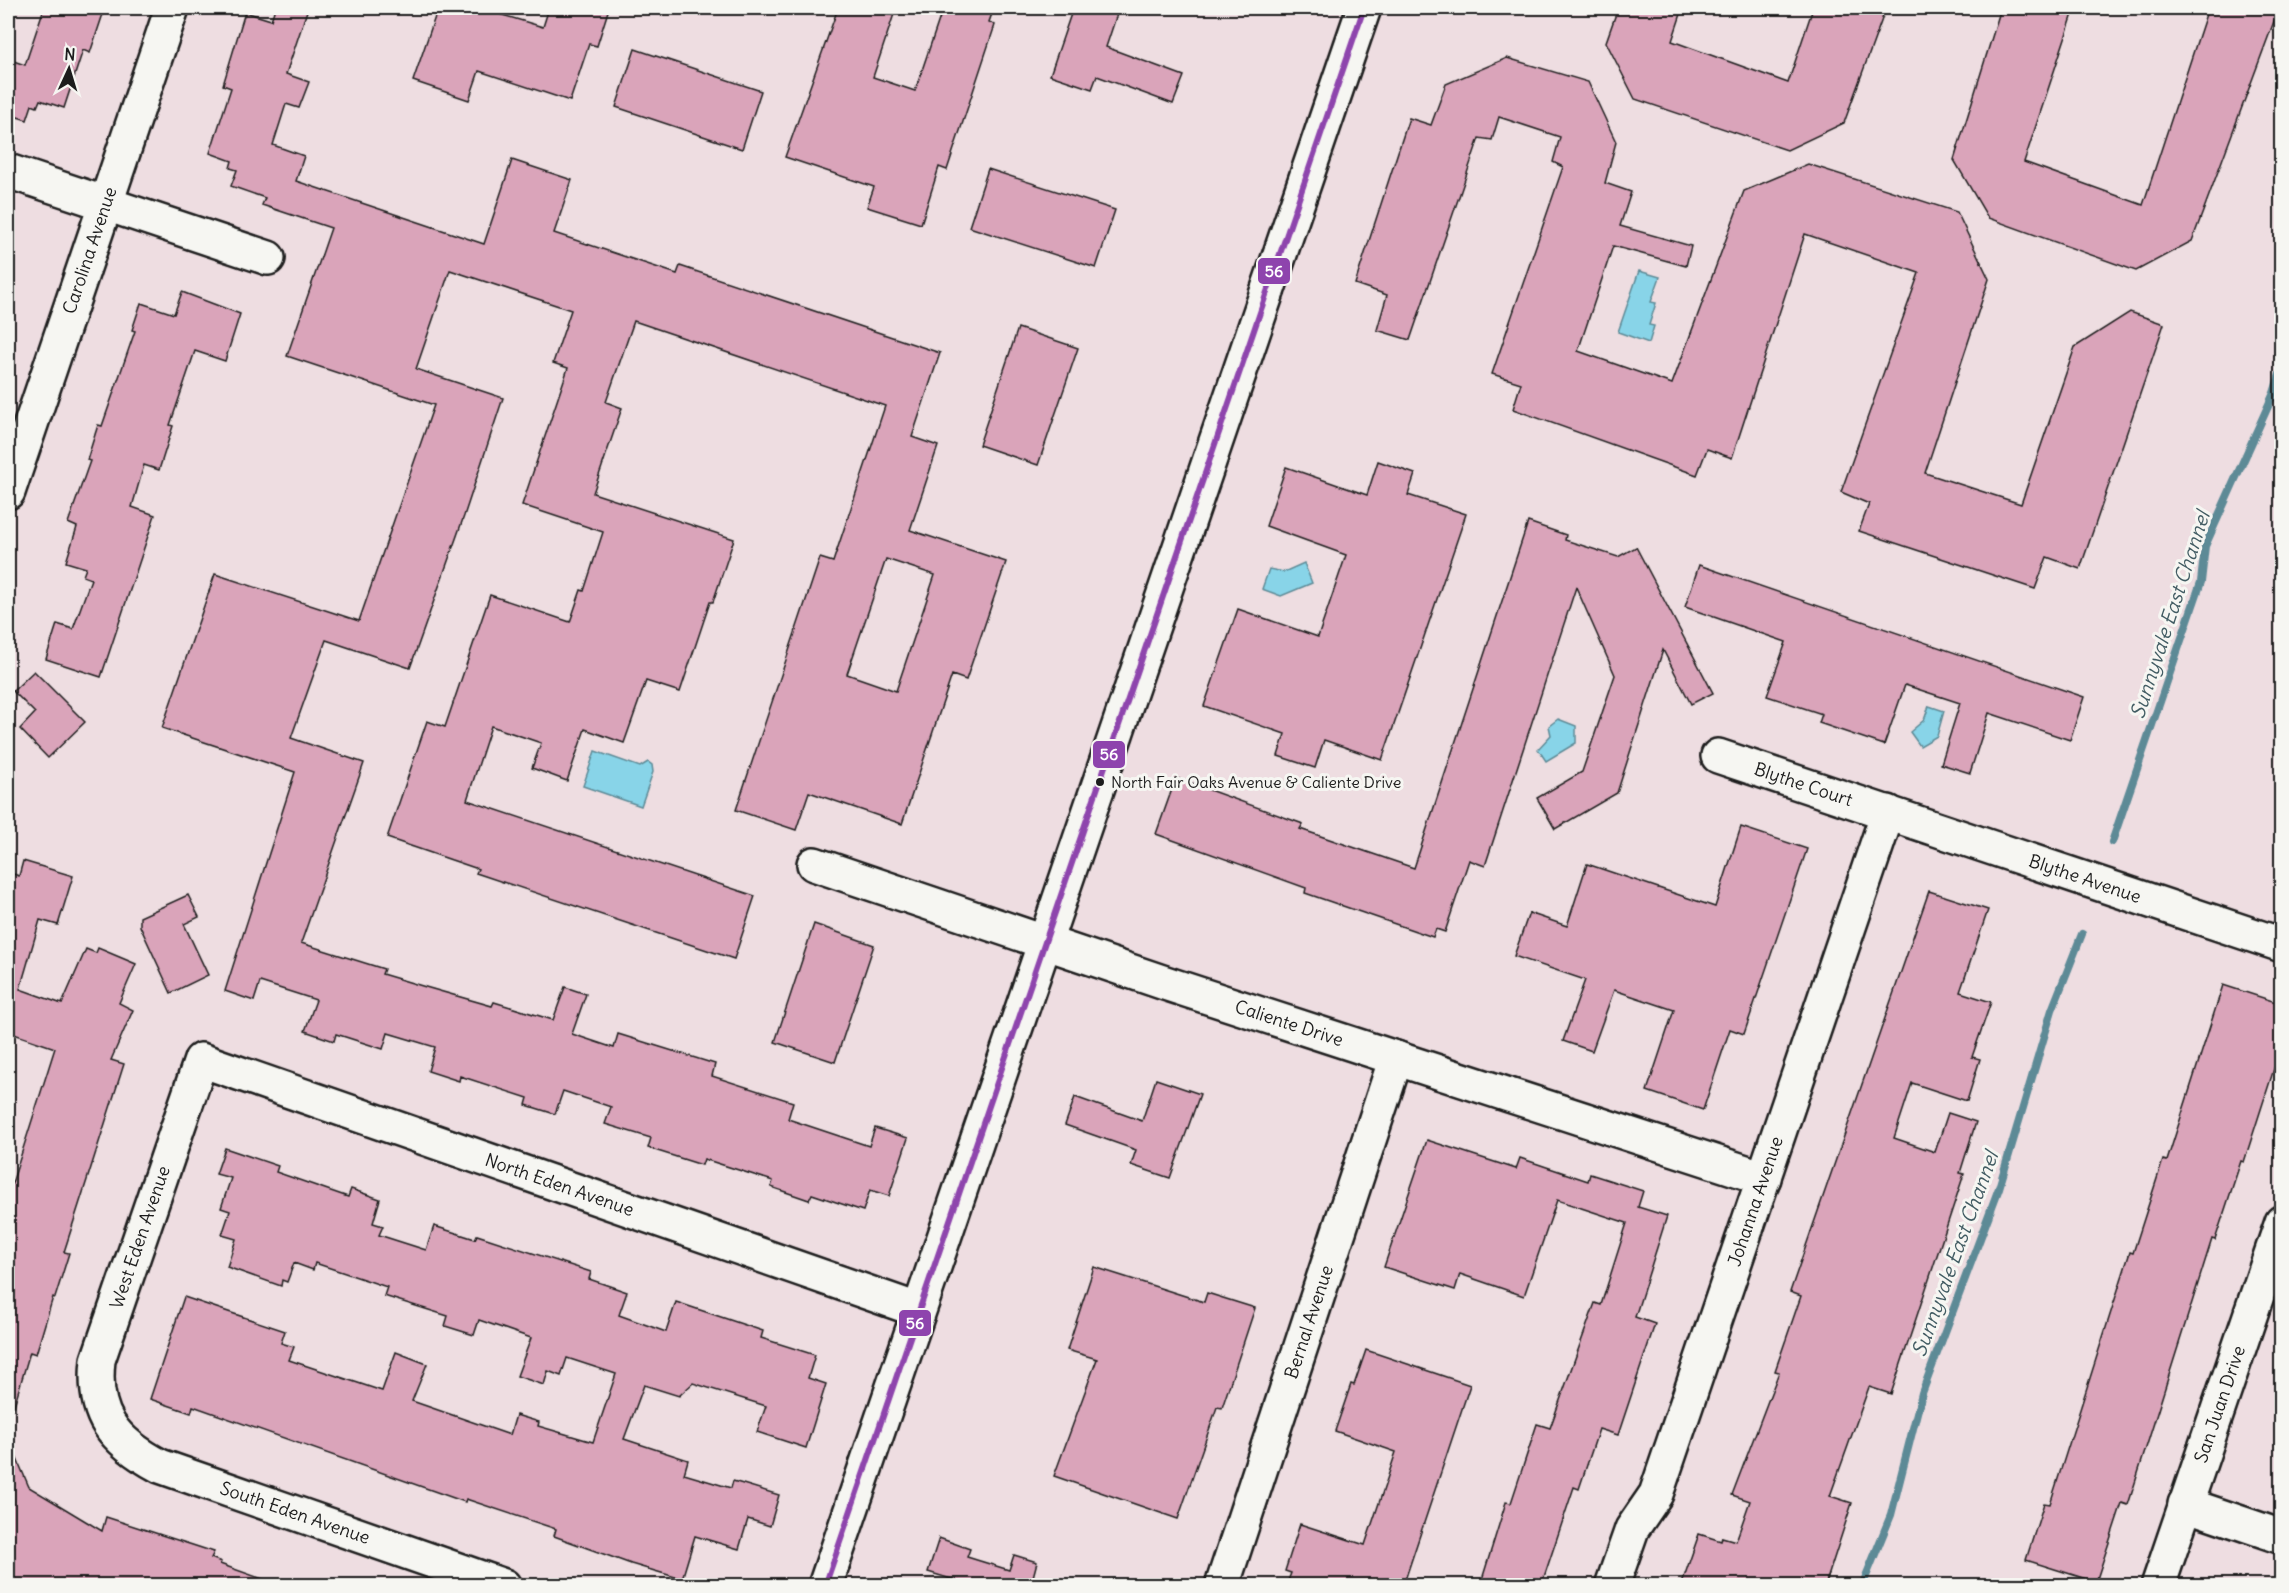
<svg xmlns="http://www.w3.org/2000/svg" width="2289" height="1593" font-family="Delius,sans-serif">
<rect width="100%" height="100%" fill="#eedde1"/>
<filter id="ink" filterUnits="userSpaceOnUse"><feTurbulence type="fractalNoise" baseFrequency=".0167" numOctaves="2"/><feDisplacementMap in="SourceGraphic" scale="12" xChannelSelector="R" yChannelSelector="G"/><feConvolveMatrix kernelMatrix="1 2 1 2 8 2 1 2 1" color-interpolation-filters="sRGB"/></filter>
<g filter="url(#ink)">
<g fill="#88d4e8" stroke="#5d8a96" stroke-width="1.5">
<polygon points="1639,271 1660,277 1651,302 1656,303 1649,325 1654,326 1649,343 1618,332"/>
<polygon points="1304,563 1312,583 1281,596 1262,589 1269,569 1284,572"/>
<polygon points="1929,706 1944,711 1937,736 1920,746 1910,732 1924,720"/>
<polygon points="1558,719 1576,726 1576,743 1546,761 1538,749 1551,735 1549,726"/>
<polygon points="595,751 640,767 648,762 652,765 653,772 641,806 583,786"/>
</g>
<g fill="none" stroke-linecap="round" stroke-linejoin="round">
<g stroke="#5d8a96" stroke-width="8">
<polyline points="2112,842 2201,582 2205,546 2274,393 2282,368"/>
<polyline points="1862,1586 1891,1515 1922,1393 1999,1188 2052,1010 2082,934"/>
</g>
</g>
<g fill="#daa4ba" stroke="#1c1c1c" stroke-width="1.5" fill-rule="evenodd">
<polygon points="44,8 105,8 90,53 83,50 64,108 40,100 37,107 32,105 27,120 8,114 8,59 25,65"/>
<path d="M275,8H308L286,74L309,82L299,108L286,104L273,145L304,156L296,181L484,244L512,160L572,180L554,233L677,274L680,266L940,353L912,437L938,446L910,530L1006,562L966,680L952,675L902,824L809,792L796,830L736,810L820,558L833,562L885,406L634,321L606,402L622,408L593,493L734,539L713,602H710L680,692L646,681L624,743L585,729L567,781L532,768L541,743L491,726L467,800L755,896L734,959L476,873L478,869L387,838L427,721L445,727L490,595L570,622L581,590L584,591L603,532L522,505L568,368L553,363L571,310L450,270L416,369L503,398L464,516L410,668L326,640L291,738L364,763L301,943L384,969L382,974L429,988L492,1006L494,1002L553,1020L565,987L586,994L572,1034L614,1048L618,1034L715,1064L712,1076L793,1102L788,1119L869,1146L875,1128L908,1138L889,1196L870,1190L863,1211L812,1194L809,1200L771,1187L773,1181L704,1159L702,1165L648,1148L651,1138L605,1124L611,1107L563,1091L555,1114L526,1105L528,1098L460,1076L459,1081L428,1071L435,1047L388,1033L383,1049L336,1034L334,1041L305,1031L316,1000L260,982L254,1001L225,991L295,772L162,728L215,574L359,621L434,405L287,356L331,228L262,205L265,198L231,186L237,170L230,168L232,161L210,153L231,88L223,85L245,12L271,20ZM886,559L935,575L896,691L847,674Z"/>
<polygon points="438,8 502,8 499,14 543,27 549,8 609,8 597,46 589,44 570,101 479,71 469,100 413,81"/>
<polygon points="838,8 896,8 873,77 915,91 943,8 994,8 989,22 995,25 947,170 939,167 921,224 867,207 874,187 785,157"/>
<polygon points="1073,8 1119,8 1106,47 1184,76 1173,104 1097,76 1092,89 1050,75"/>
<polygon points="1618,8 1683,8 1672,41 1788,83 1813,8 1886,8 1844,123 1787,150 1635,99 1606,42"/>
<polygon points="2001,8 2075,8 2024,162 2143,205 2208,8 2279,8 2192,241 2136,271 1988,218 1954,160"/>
<polygon points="635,49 761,91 742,149 616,107"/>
<polygon points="1507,58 1588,82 1616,142 1605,183 1631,192 1620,226 1691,246 1686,266 1613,246 1578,351 1672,384 1744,191 1808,164 1957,212 1989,279 1925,473 2021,504 2075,347 2130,312 2164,324 2080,569 2047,557 2035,589 1859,531 1869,504 1841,492 1919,273 1805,234 1732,458 1707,449 1697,475 1513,409 1521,383 1492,374 1563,167 1553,162 1560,137 1499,117 1492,140 1479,138 1410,340 1377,330 1387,295 1355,284 1409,118 1431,125 1446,84"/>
<polygon points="988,169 1115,210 1096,268 969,227"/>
<polygon points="182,292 240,314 225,361 195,351 170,425 173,426 159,470 144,465 132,507 155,515 101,677 46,659 57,624 73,629 91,579 83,576 86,568 66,562 77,527 68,523 90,461 87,460 98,425 102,426 135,331 132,330 141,303 174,314"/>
<polygon points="1018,328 1078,348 1038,465 979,445"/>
<polygon points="1378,461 1415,474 1408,495 1466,514 1382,760 1324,740 1315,768 1278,756 1285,734 1204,706 1238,609 1318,637 1346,555 1266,526 1286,467 1367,495"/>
<polygon points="1528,522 1566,535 1565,540 1618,557 1636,547 1713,693 1691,704 1663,650 1617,793 1555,829 1537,798 1582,772 1615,675 1576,587 1485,866 1469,860 1445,932 1436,929 1433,937 1305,893 1306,888 1156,834 1176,778 1303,824 1300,829 1414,868"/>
<polygon points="1699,565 2084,697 2070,740 1989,713 1970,773 1941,764 1960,703 1905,685 1884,745 1819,723 1822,714 1767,696 1786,642 1685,607"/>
<polygon points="34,671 85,722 48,758 20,729 35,713 13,691"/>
<polygon points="1741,827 1807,849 1744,1034 1730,1029 1703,1110 1647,1091 1674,1010 1614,990 1592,1051 1563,1041 1585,980 1514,956 1529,913 1567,926 1587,864 1715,907"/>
<polygon points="23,861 73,876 58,925 40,920 20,989 62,1004 86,949 96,953 98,948 136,964 119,1003 133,1010 111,1060 124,1064 64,1252 69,1253 55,1298 53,1297 36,1354 30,1352 13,1409 8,1409 8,1196 55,1048 8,1032 8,872 19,876"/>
<polygon points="1929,891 1988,910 1960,992 1991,1002 1972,1057 1980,1059 1967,1101 1912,1083 1894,1138 1935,1152 1948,1113 1976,1122 1960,1173 1964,1174 1891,1394 1869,1387 1830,1496 1852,1503 1825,1586 1681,1586 1699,1534 1721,1541 1722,1537 1736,1541 1750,1501 1732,1495 1779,1372 1775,1371 1801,1296 1790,1292"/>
<polygon points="188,895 199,917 184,924 208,975 171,993 140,926 140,917"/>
<polygon points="814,924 874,945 835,1062 775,1042"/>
<polygon points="2223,985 2282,1004 2282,1044 2244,1162 2241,1161 2215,1240 2212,1239 2128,1505 2122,1503 2096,1582 2026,1560 2044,1503 2050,1504 2130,1252 2133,1253 2163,1160 2167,1161"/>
<polygon points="1156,1079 1200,1094 1170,1178 1131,1165 1136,1150 1065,1125 1075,1097 1142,1121"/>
<polygon points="1427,1140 1516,1169 1520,1158 1588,1181 1590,1174 1643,1191 1638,1207 1667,1216 1635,1317 1655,1324 1618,1435 1599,1429 1579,1489 1574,1487 1541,1586 1480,1586 1506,1502 1511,1503 1537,1424 1550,1428 1595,1303 1601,1305 1627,1223 1557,1200 1524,1296 1460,1274 1455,1290 1384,1267"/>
<polygon points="225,1148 278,1166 276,1172 348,1197 351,1189 380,1199 373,1223 383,1226 379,1235 426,1250 434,1226 475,1239 477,1235 591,1272 589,1279 627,1292 619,1315 666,1332 676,1302 763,1331 761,1338 815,1355 808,1378 826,1384 806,1448 757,1432 766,1406 693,1383 679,1396 644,1385 624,1439 688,1460 684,1474 731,1488 733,1481 779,1495 770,1526 748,1519 739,1549 695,1536 682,1579 631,1564 554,1536 556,1529 466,1499 465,1502 193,1406 191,1413 150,1399 184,1297 285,1331 281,1343 294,1347 289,1360 382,1391 396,1352 427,1364 412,1401 510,1435 516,1415 539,1422 538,1426 593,1442 616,1374 567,1358 561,1376 548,1371 544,1385 517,1376 531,1338 479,1320 474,1335 445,1326 448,1316 384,1296 387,1287 315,1263 313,1270 294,1263 287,1282 282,1280 281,1286 227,1267 236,1239 222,1235 230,1211 221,1208 231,1178 216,1174"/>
<polygon points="1094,1267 1204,1302 1207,1293 1255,1308 1222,1408 1217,1407 1178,1519 1054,1476 1097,1359 1067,1350"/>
<polygon points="1366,1350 1470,1385 1403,1586 1286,1586 1291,1573 1285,1571 1300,1524 1365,1545 1396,1452 1335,1431 1351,1384 1354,1385"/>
<polygon points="8,1438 29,1487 102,1531 106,1517 214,1552 211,1558 221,1562 220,1564 271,1582 270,1586 8,1586"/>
<polygon points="939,1538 970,1549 967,1557 1009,1570 1014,1555 1037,1562 1033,1577 1044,1580 1043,1586 974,1586 928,1572"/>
</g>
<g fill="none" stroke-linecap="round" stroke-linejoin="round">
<defs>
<g id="minor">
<polyline points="8,171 268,258"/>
<path id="s1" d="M8,492L172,8"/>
<path id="s2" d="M1718,756L2282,945"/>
<path id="s3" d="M814,864L1168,984L1764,1178"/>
<polyline points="2185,1504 2282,1537"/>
<path id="s4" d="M504,1586L160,1466C113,1441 92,1415 98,1360L201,1060L918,1310"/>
<path id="s5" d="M1222,1586L1396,1058"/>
<path id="s6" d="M1612,1586L1632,1529L1656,1494L1888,812"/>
<path id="s7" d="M2158,1586L2282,1222"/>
</g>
<polyline id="major" points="825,1586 1364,8"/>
</defs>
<use href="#minor" stroke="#1c1c1c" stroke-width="38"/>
<use href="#major" stroke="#1c1c1c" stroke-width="38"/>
<use href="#minor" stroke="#f6f6f2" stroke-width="33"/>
<use href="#major" stroke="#f6f6f2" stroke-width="33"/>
<defs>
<polyline id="bus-1" points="825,1586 1364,8"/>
</defs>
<use href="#bus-1" stroke="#f6f6f2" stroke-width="10"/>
<use href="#bus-1" stroke="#8e44ad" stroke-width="6"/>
</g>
</g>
<circle fill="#1c1c1c" stroke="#f6f6f2" stroke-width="2" cx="1100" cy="782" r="5"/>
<g text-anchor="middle" stroke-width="6" stroke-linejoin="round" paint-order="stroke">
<g font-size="16" fill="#1c1c1c" stroke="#f6f6f2" text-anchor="start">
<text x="1111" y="788">North Fair Oaks Avenue &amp; Caliente Drive</text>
</g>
<g font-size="18" fill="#1c1c1c" stroke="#f6f6f2">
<text dy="6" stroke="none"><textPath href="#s1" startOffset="255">Carolina Avenue</textPath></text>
<text dy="6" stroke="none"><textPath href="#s2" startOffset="90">Blythe Court</textPath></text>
<text dy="6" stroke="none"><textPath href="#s2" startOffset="387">Blythe Avenue</textPath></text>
<text dy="6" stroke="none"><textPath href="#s3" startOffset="501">Caliente Drive</textPath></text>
<text dy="6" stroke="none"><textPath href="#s4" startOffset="1194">North Eden Avenue</textPath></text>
<text dy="6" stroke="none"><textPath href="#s6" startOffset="412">Johanna Avenue</textPath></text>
<text dy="6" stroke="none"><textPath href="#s4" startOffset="627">West Eden Avenue</textPath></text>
<text dy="6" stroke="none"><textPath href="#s5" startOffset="278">Bernal Avenue</textPath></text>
<text dy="6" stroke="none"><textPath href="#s7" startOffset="192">San Juan Drive</textPath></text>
<text transform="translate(295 1513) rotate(19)" y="6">South Eden Avenue</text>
</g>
<g font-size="20" font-style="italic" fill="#425c63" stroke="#f6f6f2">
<text transform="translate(2170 615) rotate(-72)" y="7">Sunnyvale East Channel</text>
<text transform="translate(1955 1254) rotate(-70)" y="7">Sunnyvale East Channel</text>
</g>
</g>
<g stroke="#f6f6f2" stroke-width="2">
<rect x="1257" y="257" width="34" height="28" rx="6" fill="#8e44ad"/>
<rect x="1092" y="740" width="34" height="29" rx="6" fill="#8e44ad"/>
<rect x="898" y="1309" width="34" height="28" rx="6" fill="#8e44ad"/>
</g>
<g font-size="16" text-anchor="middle" font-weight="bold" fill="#fff">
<text x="1274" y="277">56</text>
<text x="1109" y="760">56</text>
<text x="915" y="1329">56</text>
</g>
<rect width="2289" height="1593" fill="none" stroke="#f6f6f2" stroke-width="30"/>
<rect x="15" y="15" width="2259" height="1563" fill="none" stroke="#1c1c1c" stroke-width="2" filter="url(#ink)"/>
<g transform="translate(69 69) rotate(4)" stroke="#f6f6f2" stroke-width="4.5" paint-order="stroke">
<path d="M0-4.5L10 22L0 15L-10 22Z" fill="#1c1c1c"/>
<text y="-9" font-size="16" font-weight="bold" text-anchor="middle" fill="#1c1c1c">N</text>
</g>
</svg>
